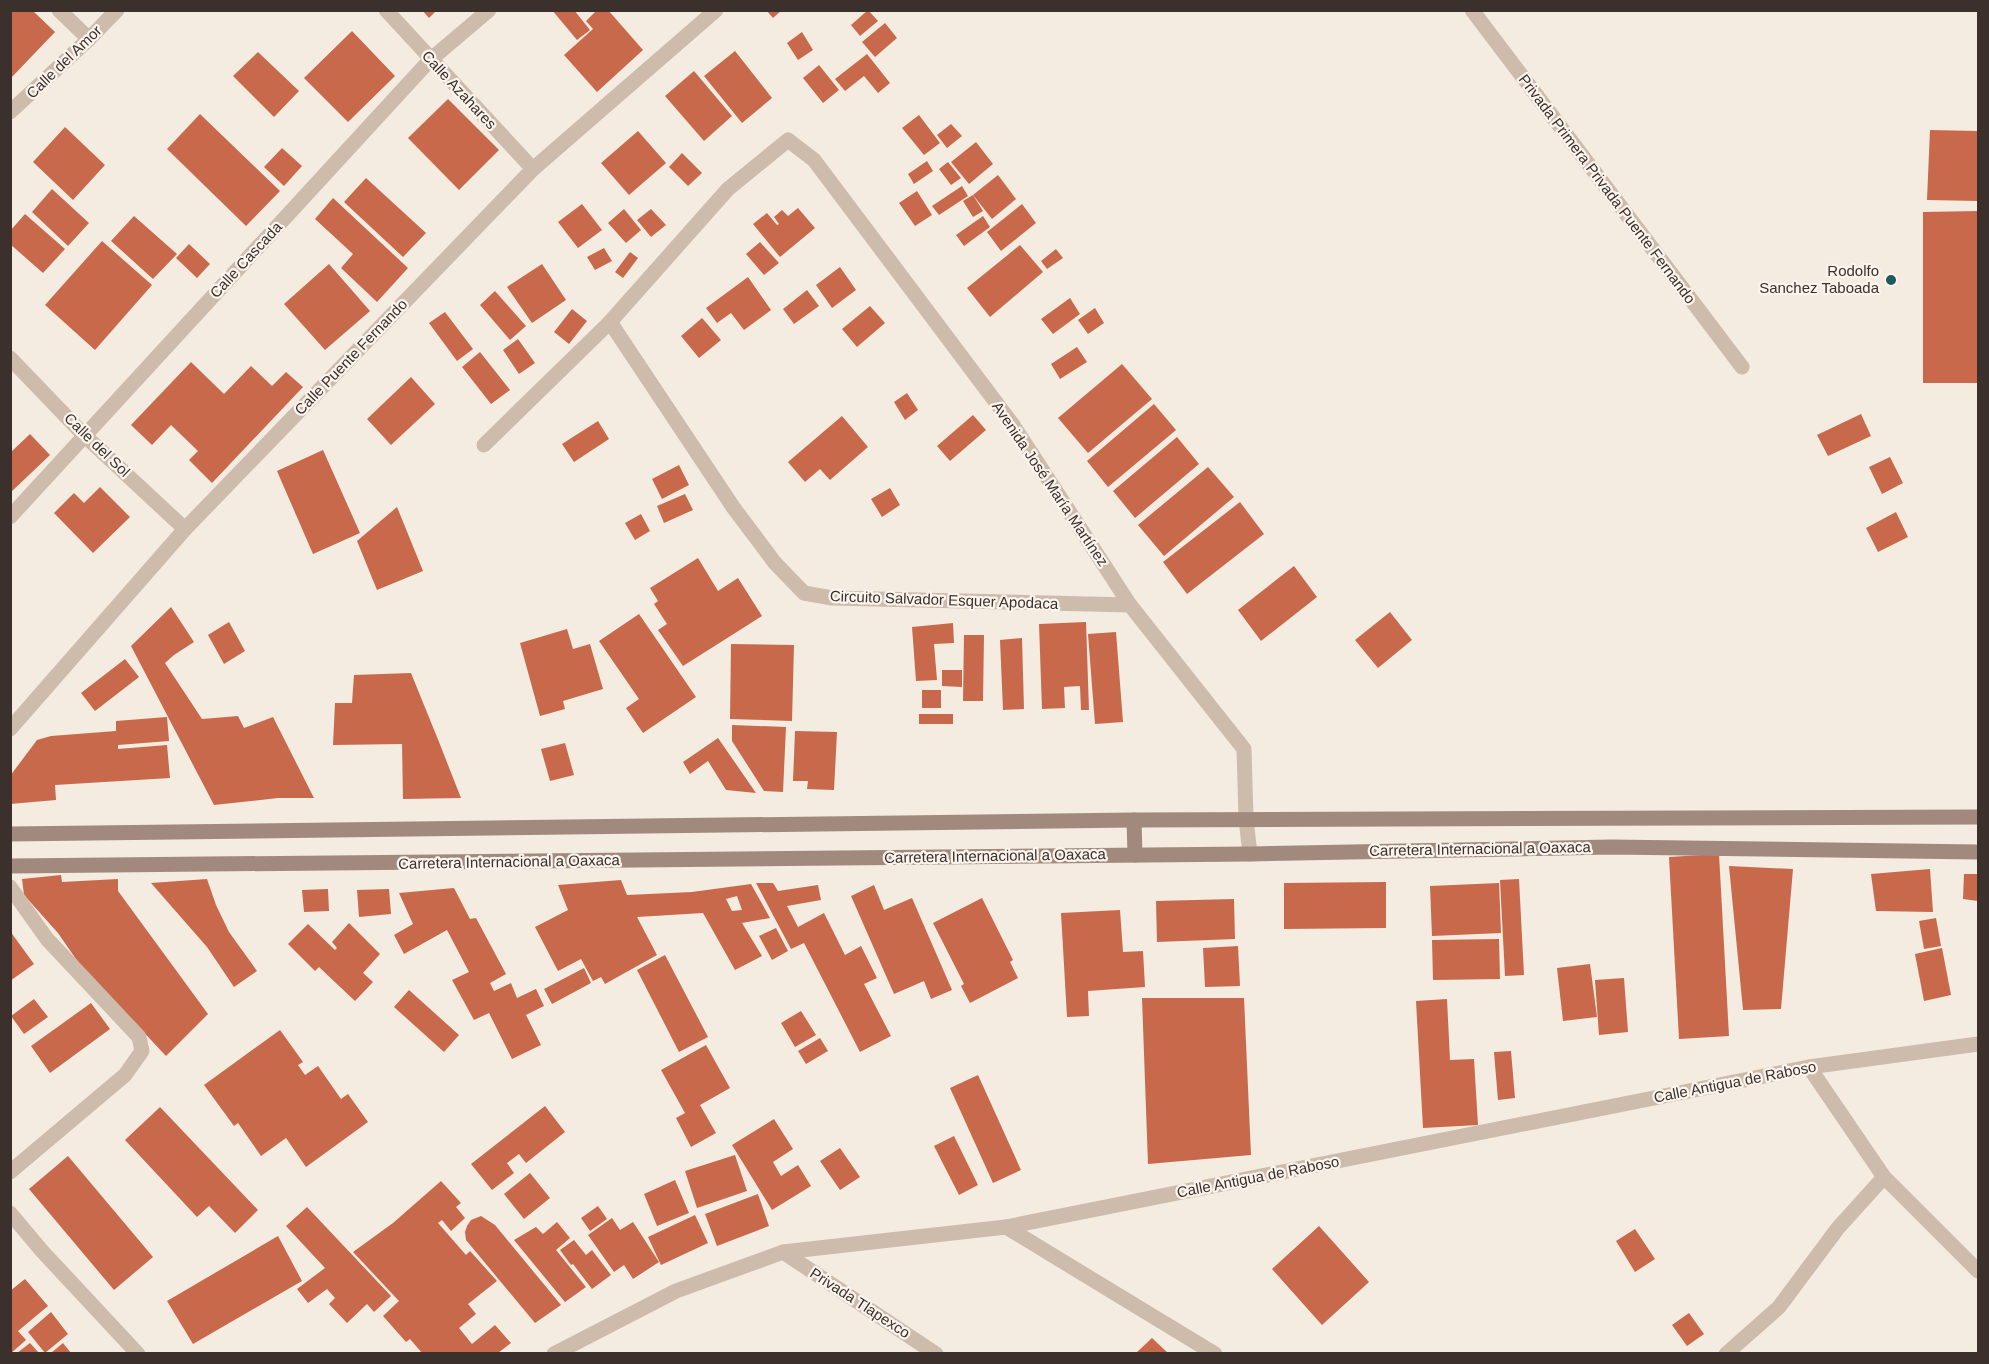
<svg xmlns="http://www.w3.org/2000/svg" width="1989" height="1364" font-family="Helvetica,sans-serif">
<rect width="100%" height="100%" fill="#f4ebe1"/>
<g fill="#c8694b" fill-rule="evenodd">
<polygon points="10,10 32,10 55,32 10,79"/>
<polygon points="422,10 437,10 429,18"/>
<polygon points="552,10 574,10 590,30 577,40"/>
<polygon points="597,10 608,10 643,50 597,92 564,55 593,29 586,21"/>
<polygon points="766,10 782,10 773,18"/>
<polygon points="868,10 878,21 860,36 851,25"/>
<polygon points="885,23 897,38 875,57 862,42"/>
<polygon points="352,31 395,76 348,122 304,78"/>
<polygon points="802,32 813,50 798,60 787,43"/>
<polygon points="735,51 772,98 742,123 704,76"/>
<polygon points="258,52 299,91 274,117 233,76"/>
<polygon points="867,54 890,83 878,93 864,76 845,91 835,79"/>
<polygon points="819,65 839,90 823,103 803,78"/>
<polygon points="694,71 732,116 704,141 665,96"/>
<polygon points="448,99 499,150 459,190 408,138"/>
<polygon points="200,114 280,191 246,226 167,149"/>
<polygon points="919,115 940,143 924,155 902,128"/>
<polygon points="951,124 962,136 947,148 937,135"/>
<polygon points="65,127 105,165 73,200 33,162"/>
<polygon points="1930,130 1978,131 1978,201 1927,200"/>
<polygon points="638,131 666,163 629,195 601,163"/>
<polygon points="976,142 993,164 969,184 951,162"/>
<polygon points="282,148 302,166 284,186 264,167"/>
<polygon points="682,153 702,173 688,186 669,167"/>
<polygon points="927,161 933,171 914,184 908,174"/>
<polygon points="948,162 961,178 951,185 939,169"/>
<polygon points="998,175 1016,199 992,219 973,195"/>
<polygon points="366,178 426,233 403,257 344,202"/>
<polygon points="962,186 968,196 939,215 932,206"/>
<polygon points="52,189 89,223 68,246 32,212"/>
<polygon points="917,191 932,215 915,226 899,203"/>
<polygon points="973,195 983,211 973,217 963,201"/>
<polygon points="333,198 408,268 377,302 341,268 353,254 315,219"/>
<polygon points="582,204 602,230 578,248 558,222"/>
<polygon points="1022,204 1036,223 1001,251 987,232"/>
<polygon points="798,208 815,228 780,257 753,224 767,213 777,225 779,224 774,217 782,210 788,216"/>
<polygon points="624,209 641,230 626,243 608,223"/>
<polygon points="651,209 666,225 651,237 637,220"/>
<polygon points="1978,211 1978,383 1923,383 1923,212"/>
<polygon points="25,214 65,249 43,273 10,244 10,231"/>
<polygon points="134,216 177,254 153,279 111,241"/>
<polygon points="983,216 990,227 964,246 956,235"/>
<polygon points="102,241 152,285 95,350 45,305"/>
<polygon points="760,242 779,263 764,275 746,254"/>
<polygon points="189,244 210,264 197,278 176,258"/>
<polygon points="1020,245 1043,272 990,317 967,288"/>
<polygon points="604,248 612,261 595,270 587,257"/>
<polygon points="1056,249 1063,258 1047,269 1041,261"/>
<polygon points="630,252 638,258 623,278 615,272"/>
<polygon points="329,264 370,311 325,350 284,304"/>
<polygon points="542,264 566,300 532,323 507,287"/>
<polygon points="840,267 856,290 832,308 816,285"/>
<polygon points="748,277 771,310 744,330 731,313 717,323 706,308"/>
<polygon points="807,290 819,306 794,324 783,309"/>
<polygon points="495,291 526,326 510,340 480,305"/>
<polygon points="1070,298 1080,314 1053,334 1041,319"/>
<polygon points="870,306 885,323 857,347 842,329"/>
<polygon points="1095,308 1104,323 1088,334 1078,320"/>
<polygon points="572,309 587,321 569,344 554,332"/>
<polygon points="445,312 473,349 457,361 429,323"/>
<polygon points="702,318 721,340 699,358 681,336"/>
<polygon points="518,339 535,363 519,374 503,350"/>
<polygon points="1077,347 1087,362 1060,379 1051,364"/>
<polygon points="480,352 510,390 491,404 462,367"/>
<polygon points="191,362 224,394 251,366 272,386 286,372 303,387 212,483 189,460 198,451 171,425 152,445 131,425"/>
<polygon points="1122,364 1152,399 1088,453 1058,418"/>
<polygon points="411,377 435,404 391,445 367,419"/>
<polygon points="907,393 918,410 905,420 894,402"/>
<polygon points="1154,404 1176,430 1108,487 1087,461"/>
<polygon points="1861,414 1871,436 1828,456 1817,435"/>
<polygon points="973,415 986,430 950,461 937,446"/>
<polygon points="842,416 868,447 830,480 820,469 805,482 788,462"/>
<polygon points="598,421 609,439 574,462 562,444"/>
<polygon points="30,434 50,455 10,493 10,453"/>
<polygon points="1177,437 1199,464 1135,518 1113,491"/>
<polygon points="323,450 360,533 313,554 277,471"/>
<polygon points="1890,457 1903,483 1882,494 1869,467"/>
<polygon points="679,465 689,485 662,499 652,479"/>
<polygon points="1208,467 1234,497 1164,556 1138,525"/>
<polygon points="100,487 130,517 93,553 54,513 74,493 84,503"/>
<polygon points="890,488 900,505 882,517 871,499"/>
<polygon points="685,494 693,510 664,523 657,506"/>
<polygon points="1240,502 1264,534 1187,594 1163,562"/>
<polygon points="397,507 423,571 377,590 357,541"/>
<polygon points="1896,512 1908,537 1878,552 1866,528"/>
<polygon points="641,514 650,531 635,540 625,523"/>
<polygon points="698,558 718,591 738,578 762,616 683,666 658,630 667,624 654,604 658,601 650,588"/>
<polygon points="1294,566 1317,597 1261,641 1238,610"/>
<polygon points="171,607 194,642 174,655 165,663 202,719 238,716 244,728 273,717 314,798 278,798 214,805 131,646"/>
<polygon points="1390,612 1412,640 1378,668 1355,640"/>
<polygon points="639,614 696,697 643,733 626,708 639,699 599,641"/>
<polygon points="229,622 245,651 224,664 208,635"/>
<polygon points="1086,622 1089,710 1081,710 1080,686 1064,687 1065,708 1042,709 1039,624"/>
<polygon points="953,623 954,643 934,644 937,680 916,681 912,627"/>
<polygon points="567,629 573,649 590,644 603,689 563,701 565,709 540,716 520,643"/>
<polygon points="1116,632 1123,722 1095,724 1088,634"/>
<polygon points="964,635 984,635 983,701 963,701"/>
<polygon points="1022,638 1024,709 1003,710 1000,640"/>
<polygon points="731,644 794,645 792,721 730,719"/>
<polygon points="125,659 139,677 95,711 81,693"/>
<polygon points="942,670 962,670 962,687 942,686"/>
<polygon points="411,673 439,742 461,798 403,799 402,744 333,745 335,703 352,703 354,675"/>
<rect x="922" y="690" width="19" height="18"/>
<rect x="919" y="714" width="34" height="10"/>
<polygon points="167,717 169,741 118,745 118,749 167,745 170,778 55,785 56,800 10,804 10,776 37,740 51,736 116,731 116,721"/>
<polygon points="732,725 786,727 783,792 764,791 732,741"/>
<polygon points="795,731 837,732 834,790 807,789 808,781 793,781"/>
<polygon points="718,738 756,793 726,790 708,761 690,774 683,762"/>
<polygon points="565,743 574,775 550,781 541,749"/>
<polygon points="1719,854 1729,1036 1679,1039 1669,857"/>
<polygon points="1729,866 1793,869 1781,1009 1743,1010"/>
<polygon points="1930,869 1933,912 1876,911 1871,874"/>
<polygon points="1964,874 1978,874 1978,901 1963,899"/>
<polygon points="61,875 62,882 118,879 118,891 208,1014 166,1056 78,962 58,933 24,895 22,879"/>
<polygon points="207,879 216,905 229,932 257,971 234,987 207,947 151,883"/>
<polygon points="1519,879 1524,975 1505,976 1500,880"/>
<path d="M621,880L627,895L692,892L751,884L770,918L742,923L762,956L735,970L703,913L637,917L657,955L605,984L601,977L593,981L581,959L558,971L535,927L568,910L558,885ZM737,896L742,910L732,911L726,899Z"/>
<polygon points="1386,882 1386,928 1284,929 1284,883"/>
<polygon points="756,883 773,883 778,891 818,885 821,900 787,906 798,927 824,913 845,955 861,946 877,978 864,984 891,1036 860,1052 804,943 791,949"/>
<polygon points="1499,883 1501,933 1432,936 1430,886"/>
<polygon points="874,885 884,910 912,898 952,990 931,999 924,981 894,994 851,896"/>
<polygon points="454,888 470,919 476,918 506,974 490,983 494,991 511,983 517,998 536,989 544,1006 526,1015 541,1045 512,1059 489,1013 474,1020 452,980 469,972 447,930 404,954 394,935 413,924 399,893"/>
<polygon points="328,889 329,911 304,912 302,890"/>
<polygon points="389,889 391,914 359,917 357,890"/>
<polygon points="982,898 1013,960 1010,962 1018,978 970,1003 961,986 964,984 933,923"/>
<polygon points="1234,899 1235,939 1157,942 1156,901"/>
<polygon points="1120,910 1123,952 1143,951 1145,987 1088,991 1089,1016 1067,1017 1061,913"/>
<polygon points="1936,918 1941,946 1924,949 1919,921"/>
<polygon points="349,923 380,954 363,973 373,982 355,1001 319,967 315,971 288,944 308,924 335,950 337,948 332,942"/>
<polygon points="776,928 788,951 772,960 759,936"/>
<polygon points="10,931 34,964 10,981"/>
<polygon points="1499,939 1500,979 1433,980 1432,940"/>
<polygon points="1238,946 1240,986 1205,987 1203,948"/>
<polygon points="1942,948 1951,995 1924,1001 1915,954"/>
<polygon points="665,955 708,1037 679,1052 637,970"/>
<polygon points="1590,964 1597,1017 1563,1021 1557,968"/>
<polygon points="584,968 591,983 552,1004 544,989"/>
<polygon points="1624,978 1628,1032 1599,1035 1595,980"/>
<polygon points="409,990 459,1035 444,1052 394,1007"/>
<polygon points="1142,998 1244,998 1251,1155 1148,1164"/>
<polygon points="34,999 48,1017 24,1034 11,1016"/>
<polygon points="1447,999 1450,1060 1474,1059 1478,1125 1423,1128 1416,1001"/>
<polygon points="91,1003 110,1029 50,1073 31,1046"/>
<polygon points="801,1011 816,1035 795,1047 781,1023"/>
<polygon points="280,1030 303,1062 298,1065 305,1075 318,1066 341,1099 348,1094 368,1122 306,1167 286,1138 261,1156 238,1123 234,1126 204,1085"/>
<polygon points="820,1038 828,1051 806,1064 798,1051"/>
<polygon points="706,1045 730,1088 700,1105 716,1133 691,1147 676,1118 685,1113 661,1070"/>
<polygon points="1511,1051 1515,1098 1498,1100 1494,1052"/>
<polygon points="978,1075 1021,1170 993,1183 950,1088"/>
<polygon points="545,1106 565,1132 526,1163 519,1154 507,1163 514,1173 492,1190 471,1164"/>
<polygon points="160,1107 258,1210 235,1233 209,1206 197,1217 125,1140"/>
<polygon points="774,1119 793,1149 773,1162 781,1176 798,1165 811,1186 772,1210 732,1145"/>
<polygon points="954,1136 978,1185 959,1195 934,1146"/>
<polygon points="840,1148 860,1177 840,1190 820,1161"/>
<polygon points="735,1155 747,1191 697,1208 685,1171"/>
<polygon points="68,1156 153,1257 114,1290 29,1189"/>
<polygon points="530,1173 550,1198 524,1219 504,1194"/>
<polygon points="675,1180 689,1213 657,1226 644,1194"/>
<polygon points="441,1181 461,1203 456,1207 465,1218 451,1231 442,1220 438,1223 466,1255 470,1251 497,1281 468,1304 476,1314 459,1328 472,1344 495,1325 511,1343 498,1353 422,1353 410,1339 406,1342 383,1316 399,1301 353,1252 393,1223"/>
<polygon points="758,1194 769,1226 717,1246 705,1214"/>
<polygon points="598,1206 607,1219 590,1231 581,1218"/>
<polygon points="307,1207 391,1296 374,1312 367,1304 347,1323 329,1304 335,1298 327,1289 308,1303 297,1289 325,1268 286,1226"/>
<polygon points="695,1215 708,1243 661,1265 648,1237"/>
<polygon points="481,1216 495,1225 561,1305 535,1323 466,1240 465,1232 467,1226 471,1220"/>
<polygon points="612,1218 620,1230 633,1222 659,1262 633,1279 624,1265 614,1272 588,1235"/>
<polygon points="557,1222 570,1238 556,1250 586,1287 565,1302 514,1240 536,1227 543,1234"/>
<polygon points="1319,1226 1369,1282 1322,1325 1272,1269"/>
<polygon points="1635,1229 1655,1259 1635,1272 1616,1241"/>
<polygon points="278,1236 302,1281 193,1344 167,1301"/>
<polygon points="574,1240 586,1255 592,1250 611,1275 592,1289 573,1264 571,1265 560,1250"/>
<polygon points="25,1279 48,1306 18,1331 26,1340 10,1354 10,1291"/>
<polygon points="51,1312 68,1334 45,1353 28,1332"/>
<polygon points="1689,1313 1704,1334 1687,1346 1672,1325"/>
<polygon points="1152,1338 1168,1353 1136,1353"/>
<polygon points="30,1343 39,1353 17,1353"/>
<polygon points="63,1343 71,1353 51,1353"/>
</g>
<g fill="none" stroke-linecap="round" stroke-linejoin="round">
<g stroke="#cdbbac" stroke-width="15">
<polyline points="59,10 89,39"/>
<polyline points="386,10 533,169"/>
<polyline points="1472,10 1742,367"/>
<polyline points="10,112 89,39 117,10"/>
<polyline points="610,322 733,507 775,563 804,593 832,598 1130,605"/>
<polyline points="10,358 84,435 185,529"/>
<polyline points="484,445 610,322 728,189 788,140 814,160 1013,425 1130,605 1244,749 1246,819 1250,854"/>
<polyline points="10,517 430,60 489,10"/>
<polyline points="10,729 185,529 533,169 716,10"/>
<polyline points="10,887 47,939 139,1037 142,1051 125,1075 10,1172"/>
<polyline points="1809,1067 1884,1177 1978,1271"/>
<polyline points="10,1213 42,1251 138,1354"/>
<polyline points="1006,1227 1215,1354"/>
<polyline points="783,1252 936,1354"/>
<polyline points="554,1354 676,1291 783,1252 1006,1227 1809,1067 1978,1044"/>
<polyline points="1726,1354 1779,1307 1838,1228 1884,1177"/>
</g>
<g stroke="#a18a7d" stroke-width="15">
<polyline points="1134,820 1135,855"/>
<polyline points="10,834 1134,820 1978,817"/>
<polyline points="10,866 1250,854 1611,847 1978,852"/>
</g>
</g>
<circle fill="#1f5a5e" stroke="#fbf5ee" stroke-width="2" cx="1891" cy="280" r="6"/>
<g text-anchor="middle" stroke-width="4.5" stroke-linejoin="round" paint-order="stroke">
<g font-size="15" fill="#3b302b" stroke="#fbf5ee">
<text transform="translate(64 62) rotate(-44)" y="5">Calle del Amor</text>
<text transform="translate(459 90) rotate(47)" y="5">Calle Azahares</text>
<text transform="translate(1607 189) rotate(53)" y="5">Privada Primera Privada Puente Fernando</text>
<text transform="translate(246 260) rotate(-47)" y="5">Calle Cascada</text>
<text transform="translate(351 357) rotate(-46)" y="5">Calle Puente Fernando</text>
<text transform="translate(97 445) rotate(44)" y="5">Calle del Sol</text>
<text transform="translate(1050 484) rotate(56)" y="5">Avenida José María Martínez</text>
<text transform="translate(944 600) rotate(2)" y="5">Circuito Salvador Esquer Apodaca</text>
<text transform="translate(1480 849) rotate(-1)" y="5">Carretera Internacional a Oaxaca</text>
<text transform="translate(995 856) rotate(-1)" y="5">Carretera Internacional a Oaxaca</text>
<text transform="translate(509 862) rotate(-1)" y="5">Carretera Internacional a Oaxaca</text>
<text transform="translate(1735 1082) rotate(-11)" y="5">Calle Antigua de Raboso</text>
<text transform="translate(1258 1177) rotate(-11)" y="5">Calle Antigua de Raboso</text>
<text transform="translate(860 1303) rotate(33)" y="5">Privada Tlapexco</text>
</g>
<g font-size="15" fill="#3b302b" stroke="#fbf5ee" text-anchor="end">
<text x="1879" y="276">Rodolfo<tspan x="1879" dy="17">Sanchez Taboada</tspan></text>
</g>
</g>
<rect width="1989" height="1364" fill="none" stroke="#3b302b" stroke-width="24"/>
</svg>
